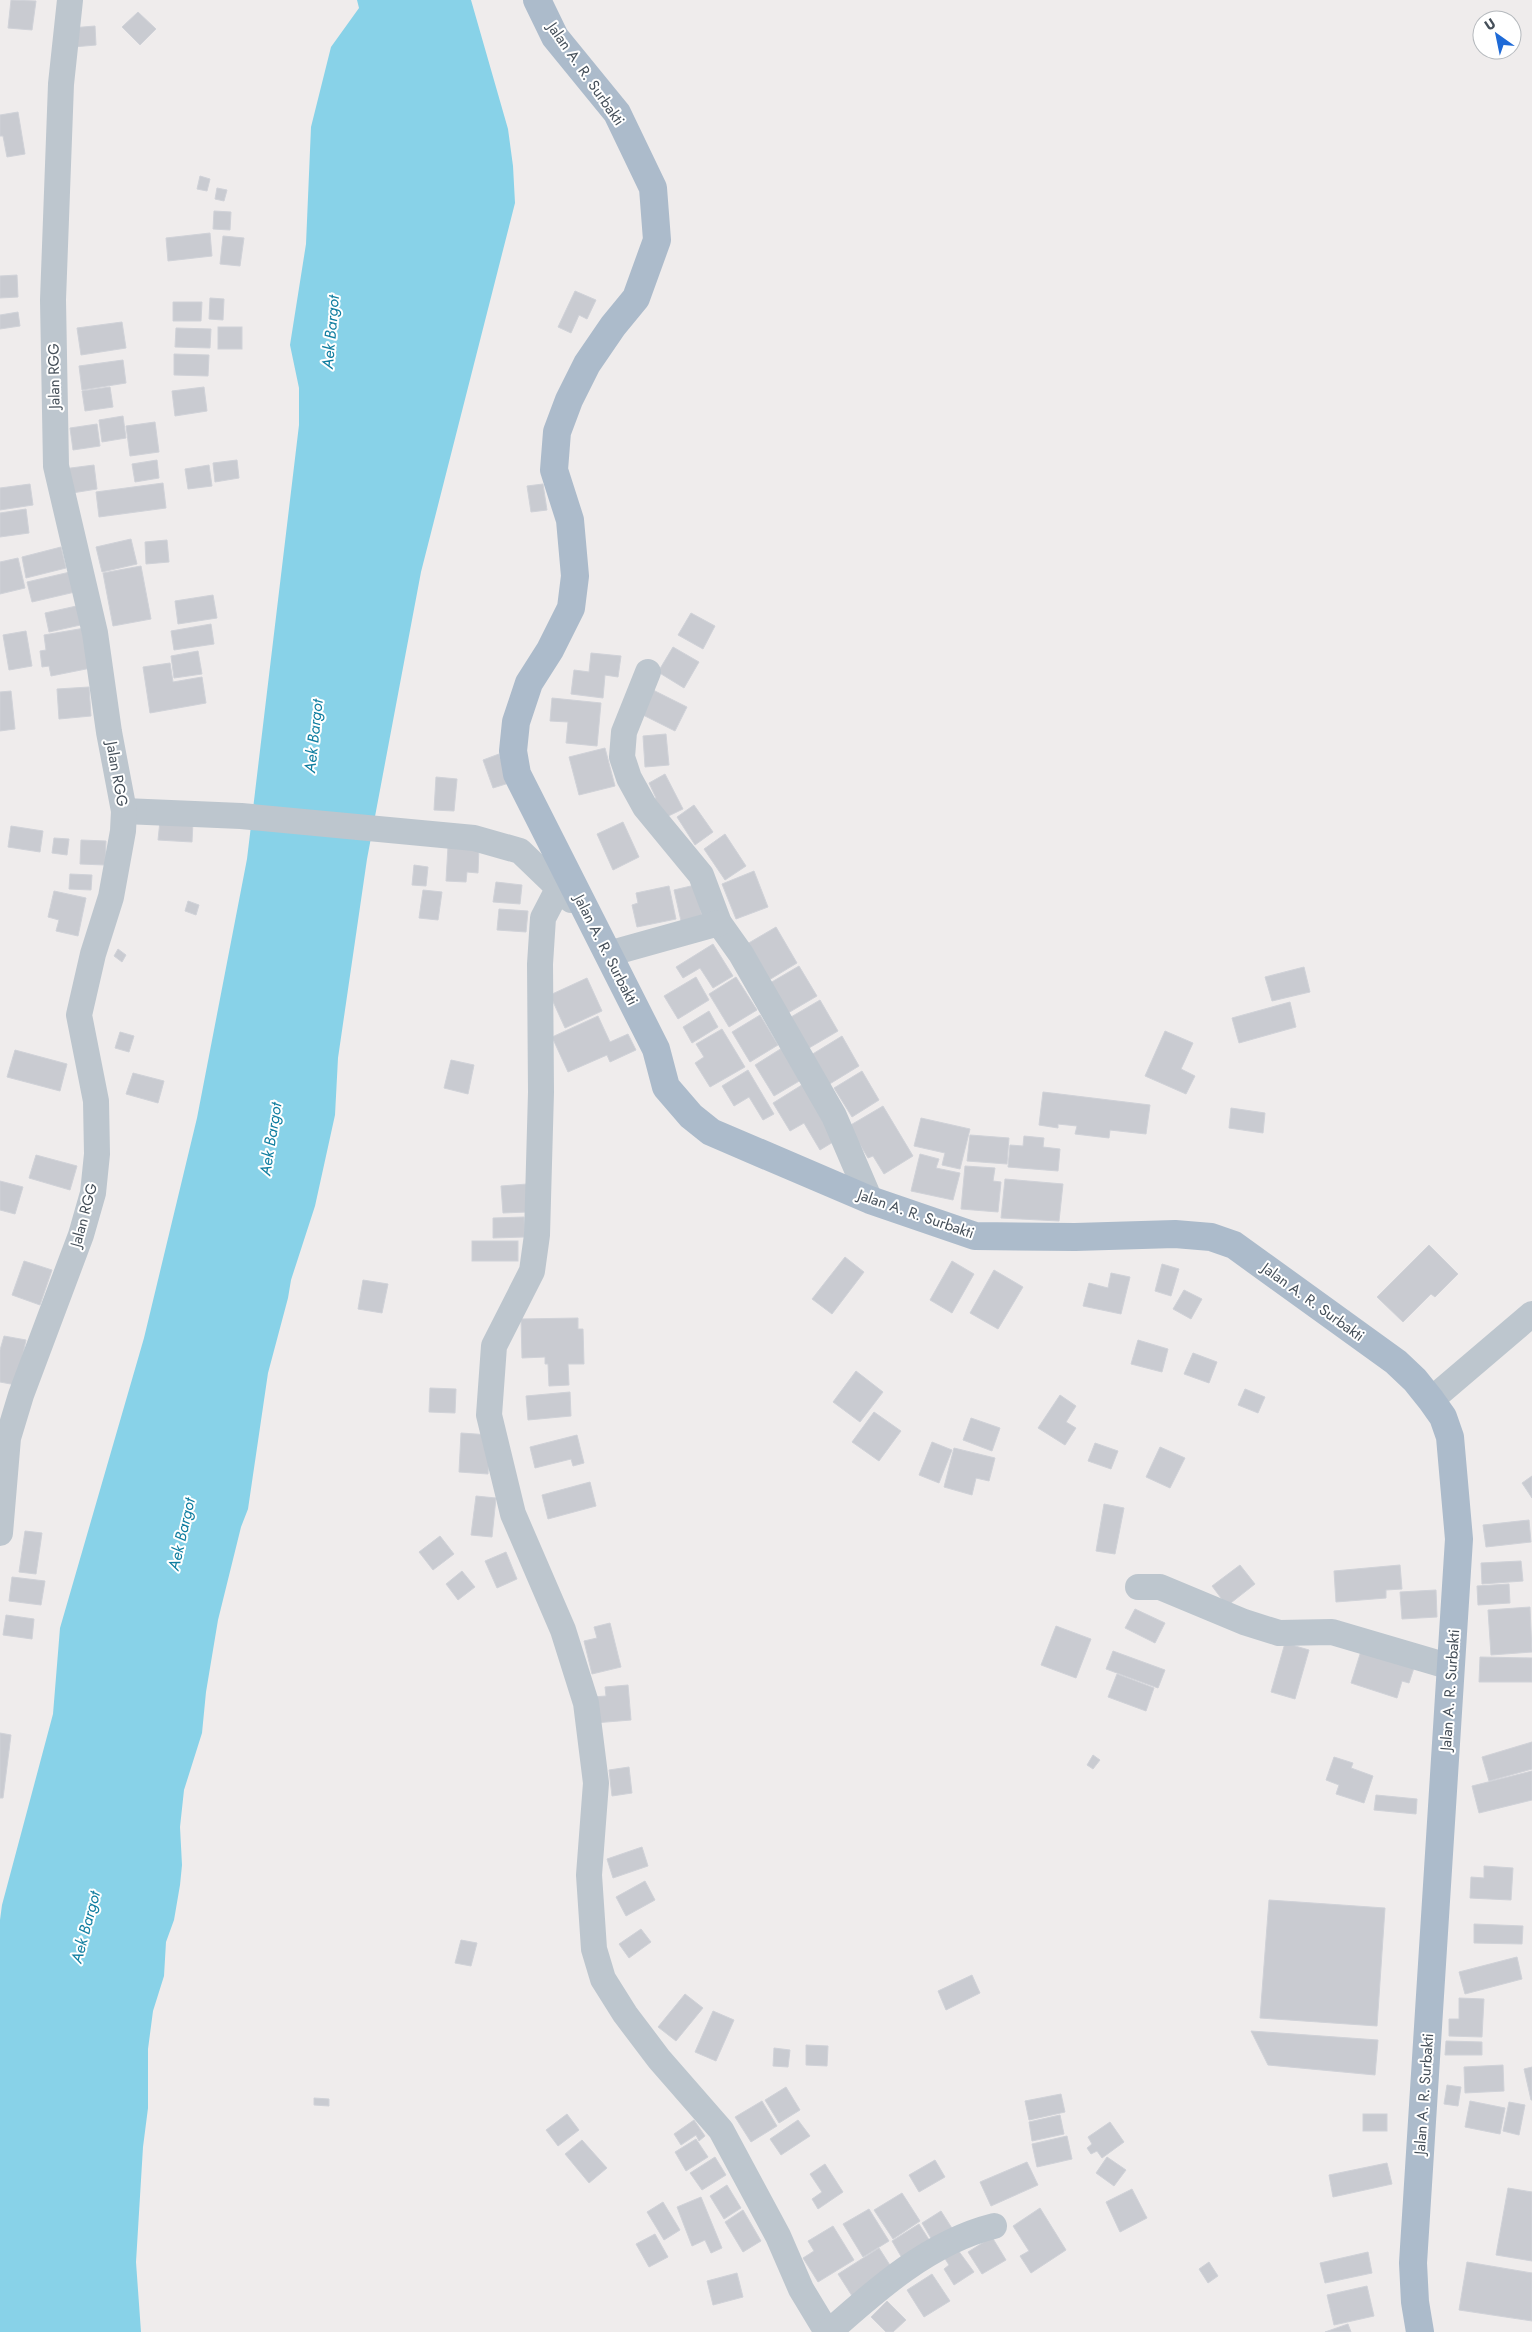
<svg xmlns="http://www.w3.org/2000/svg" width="1532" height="2332" font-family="Jost,sans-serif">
<rect width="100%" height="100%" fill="#efecec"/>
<polygon fill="#88d2e8" points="357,0 471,0 508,129 513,166 515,203 421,572 367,859 338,1058 335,1115 315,1206 291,1280 288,1298 268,1373 248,1509 241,1527 218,1620 206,1692 202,1733 184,1790 180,1827 182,1865 180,1885 174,1920 166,1942 164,1976 153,2011 148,2049 148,2108 143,2147 136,2262 141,2332 0,2332 0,1920 2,1905 53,1714 60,1628 144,1338 197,1118 247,859 299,425 299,388 290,345 306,244 311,127 331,47 359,8"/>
<g fill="#c9cbd1" stroke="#d0d2d8">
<polygon points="11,0 36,1 32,30 8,28"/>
<polygon points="138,12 156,29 140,45 122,27"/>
<polygon points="95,26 96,45 73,47 71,28"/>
<polygon points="18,112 25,154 7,157 3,136 0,136 0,115"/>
<polygon points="200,176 210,179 207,191 197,189"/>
<polygon points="217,188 227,190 224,201 215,199"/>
<polygon points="214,211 231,212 230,230 213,229"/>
<polygon points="210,233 212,256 168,261 166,238"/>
<polygon points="223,236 244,238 240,266 220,264"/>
<polygon points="17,275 18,297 0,298 0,276"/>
<polygon points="575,291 596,300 587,319 579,315 571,333 558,327"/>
<polygon points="210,298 224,299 223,320 209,319"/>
<polygon points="173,302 202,302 201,321 173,321"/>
<polygon points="18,312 20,326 0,329 0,315"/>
<polygon points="122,322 126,348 81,355 77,328"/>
<rect x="218" y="327" width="24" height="22"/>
<polygon points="176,328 211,329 210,348 175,347"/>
<polygon points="174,354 209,355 208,376 174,375"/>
<polygon points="123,360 126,383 82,390 79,366"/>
<polygon points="110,387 113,407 85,411 82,391"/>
<polygon points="204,387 207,411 175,416 172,391"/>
<polygon points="123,416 126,438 102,442 99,420"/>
<polygon points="155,422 159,452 130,456 126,426"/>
<polygon points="97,424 100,446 73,450 70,428"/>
<polygon points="157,460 159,478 135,482 132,464"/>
<polygon points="237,460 239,478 215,482 213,463"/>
<polygon points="94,465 97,489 66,494 63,469"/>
<polygon points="209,465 212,486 188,489 185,469"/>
<polygon points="163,483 166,508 99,517 96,492"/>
<polygon points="30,484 33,505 0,510 0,488"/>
<polygon points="543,484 547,510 531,512 527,486"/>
<polygon points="26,509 29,533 0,537 0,513"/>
<polygon points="131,539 137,564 102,572 96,547"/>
<polygon points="167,540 169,562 146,564 145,542"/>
<polygon points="61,547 66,568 26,578 22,557"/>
<polygon points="18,558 25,588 0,594 0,562"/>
<polygon points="141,566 151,619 113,626 103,573"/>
<polygon points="70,572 75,592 32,602 27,582"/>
<polygon points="213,595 217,618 178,624 175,601"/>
<polygon points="81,605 85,624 49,632 45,613"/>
<polygon points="691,613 715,626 703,649 678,635"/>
<polygon points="211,624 214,644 174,650 171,631"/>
<polygon points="85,628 91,668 51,676 49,666 42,667 40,651 46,650 44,635"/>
<polygon points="26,631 32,666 9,670 3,635"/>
<polygon points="673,647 699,662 684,688 658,672"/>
<polygon points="198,651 202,674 174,678 171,656"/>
<polygon points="591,653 621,656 618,677 605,675 603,698 571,694 574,670 589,672"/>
<polygon points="170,663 173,682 202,677 206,703 150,713 143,667"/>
<polygon points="89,687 91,716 59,719 57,689"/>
<polygon points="651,689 687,707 675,731 639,713"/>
<polygon points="11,691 15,729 0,731 0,692"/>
<polygon points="552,698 601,703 597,746 566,743 568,722 550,721"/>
<polygon points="666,734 669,765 645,767 643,736"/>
<polygon points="605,748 615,786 579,795 569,757"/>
<polygon points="499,754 509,783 493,788 483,760"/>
<polygon points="665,774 683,809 658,821 648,802 656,798 649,783"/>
<polygon points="436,777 457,779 454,811 434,810"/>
<polygon points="694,805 713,832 695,845 677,817"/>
<polygon points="160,821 193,822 192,842 158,840"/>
<polygon points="623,822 639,857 613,870 597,834"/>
<polygon points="11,826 43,831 40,852 8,847"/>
<polygon points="725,834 746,866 725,880 704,849"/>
<polygon points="54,838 69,839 67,855 52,853"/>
<polygon points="81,840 106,841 105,865 80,864"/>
<polygon points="448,846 479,847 478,873 467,872 466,882 446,881"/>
<polygon points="414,865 428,867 426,886 412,885"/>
<polygon points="754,871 768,907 736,919 722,884"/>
<polygon points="70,874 92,875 91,890 69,889"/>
<polygon points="496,882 522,885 520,904 493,902"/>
<polygon points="695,885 702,916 681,921 674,890"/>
<polygon points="669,886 676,919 637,927 632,905 638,903 636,893"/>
<polygon points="423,890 442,892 438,920 419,918"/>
<polygon points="54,891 86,898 78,936 56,931 59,920 48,917"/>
<polygon points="188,901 199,905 196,915 185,911"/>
<polygon points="499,909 528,911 526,932 497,930"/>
<polygon points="776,927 797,963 769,980 747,944"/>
<polygon points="713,944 733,976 713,988 700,968 683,978 676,967"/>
<polygon points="118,949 126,955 122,962 114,956"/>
<polygon points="799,966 817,996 788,1013 770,983"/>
<polygon points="1304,967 1310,992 1272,1001 1265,977"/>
<polygon points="696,977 709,1000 678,1019 664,996"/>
<polygon points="736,977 757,1010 729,1027 709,994"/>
<polygon points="587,978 602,1011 565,1028 550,995"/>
<polygon points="820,1000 838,1031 809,1048 791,1017"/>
<polygon points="1290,1002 1296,1027 1239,1043 1232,1018"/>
<polygon points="709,1011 718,1027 692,1043 683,1027"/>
<polygon points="760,1015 778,1045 750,1062 732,1032"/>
<polygon points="598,1016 610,1042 628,1034 636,1050 610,1062 607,1055 568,1072 552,1037"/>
<polygon points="722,1029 745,1067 710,1087 695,1063 704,1057 696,1044"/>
<polygon points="1165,1031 1193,1043 1181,1069 1195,1076 1186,1094 1145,1076"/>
<polygon points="120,1032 134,1036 129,1052 115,1048"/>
<polygon points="842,1036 859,1066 828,1085 811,1055"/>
<polygon points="782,1048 801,1080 774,1096 755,1065"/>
<polygon points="15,1050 67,1064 60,1091 7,1077"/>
<polygon points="451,1060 474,1065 468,1094 444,1088"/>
<polygon points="748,1070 774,1114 763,1120 749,1097 734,1106 722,1086"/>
<polygon points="862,1071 879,1100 852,1117 834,1088"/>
<polygon points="133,1073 164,1081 158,1103 126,1094"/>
<polygon points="805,1083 838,1139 820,1150 804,1123 790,1131 773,1103"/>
<polygon points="1043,1092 1150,1105 1146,1134 1110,1130 1109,1138 1075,1134 1077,1126 1058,1124 1058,1128 1039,1125"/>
<polygon points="883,1106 913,1156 884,1174 873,1156 868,1158 849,1126"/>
<polygon points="1231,1108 1265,1113 1263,1133 1229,1128"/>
<polygon points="921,1118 970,1129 960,1169 942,1165 945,1153 914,1146"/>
<polygon points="970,1135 1009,1138 1007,1164 967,1161"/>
<polygon points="1024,1136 1044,1138 1043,1147 1060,1149 1058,1171 1008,1167 1010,1145 1023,1146"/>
<polygon points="920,1154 939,1159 936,1168 960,1173 953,1200 911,1191"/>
<polygon points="36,1155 77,1166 70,1190 29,1178"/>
<polygon points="965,1166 995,1168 993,1181 1001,1182 998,1212 961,1209"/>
<polygon points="1005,1179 1063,1184 1059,1221 1001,1218"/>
<polygon points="0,1181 23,1187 15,1214 0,1210"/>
<polygon points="527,1184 528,1212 503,1213 501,1186"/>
<polygon points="524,1217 525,1237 493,1238 493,1218"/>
<rect x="472" y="1241" width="46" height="20"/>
<polygon points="1429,1245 1458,1274 1435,1297 1431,1294 1403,1322 1377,1297"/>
<polygon points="845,1257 864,1272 832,1314 812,1299"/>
<polygon points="24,1261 52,1270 40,1305 12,1295"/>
<polygon points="952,1261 974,1274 952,1313 930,1300"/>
<polygon points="1162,1264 1179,1269 1171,1296 1155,1291"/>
<polygon points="994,1270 1023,1287 998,1329 970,1313"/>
<polygon points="1111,1273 1130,1277 1121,1314 1083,1306 1089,1283 1108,1288"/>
<polygon points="363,1280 388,1284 382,1313 358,1309"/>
<polygon points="1184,1290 1202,1299 1191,1319 1173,1309"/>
<polygon points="578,1318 578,1329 583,1329 584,1364 568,1364 569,1385 549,1386 548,1364 545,1364 545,1357 522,1358 521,1319"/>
<polygon points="4,1336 26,1340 16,1385 0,1382 0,1350"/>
<polygon points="1138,1340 1168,1349 1162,1372 1131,1364"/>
<polygon points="1193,1353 1217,1362 1209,1383 1184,1374"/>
<polygon points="856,1371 883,1392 860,1422 833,1402"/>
<polygon points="430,1388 456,1389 455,1413 429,1412"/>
<polygon points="1245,1389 1265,1397 1258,1413 1238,1405"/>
<polygon points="570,1392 571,1416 528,1420 526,1396"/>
<polygon points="1060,1395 1076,1406 1066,1422 1076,1428 1065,1445 1038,1428"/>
<polygon points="874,1412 901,1431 879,1461 852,1442"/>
<polygon points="971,1418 1000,1428 992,1451 963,1440"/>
<polygon points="461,1433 490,1435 488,1474 459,1472"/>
<polygon points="577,1435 584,1463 573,1466 571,1459 535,1468 530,1447"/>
<polygon points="932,1442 952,1450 939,1483 919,1475"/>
<polygon points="1095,1443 1118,1451 1111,1469 1088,1461"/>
<polygon points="1160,1447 1185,1458 1170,1488 1146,1477"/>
<polygon points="954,1448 995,1458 989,1481 976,1478 972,1495 944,1487"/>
<polygon points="1532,1476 1532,1498 1522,1483"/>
<polygon points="590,1482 596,1506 548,1519 542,1495"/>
<polygon points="476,1496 496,1498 492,1537 471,1535"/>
<polygon points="1104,1504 1124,1508 1115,1554 1096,1551"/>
<polygon points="1529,1520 1531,1542 1486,1547 1483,1525"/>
<polygon points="25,1531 42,1533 36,1574 19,1572"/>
<polygon points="440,1536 454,1554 433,1570 419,1552"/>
<polygon points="506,1552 517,1579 497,1588 485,1561"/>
<polygon points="1521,1561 1523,1581 1482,1584 1481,1563"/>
<polygon points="1240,1565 1255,1584 1227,1606 1212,1586"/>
<polygon points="1400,1565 1402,1589 1386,1590 1386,1598 1336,1602 1334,1571"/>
<polygon points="462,1571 475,1587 458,1600 446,1584"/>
<polygon points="12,1577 45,1581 41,1605 9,1601"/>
<polygon points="1509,1584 1510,1603 1478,1605 1477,1586"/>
<polygon points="1436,1590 1437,1617 1402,1619 1400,1592"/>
<polygon points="1530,1607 1532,1652 1491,1655 1488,1610"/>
<polygon points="1135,1609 1165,1623 1155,1643 1125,1628"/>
<polygon points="6,1615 34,1619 32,1639 3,1635"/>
<polygon points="610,1623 621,1667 592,1674 584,1641 597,1638 594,1627"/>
<polygon points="1056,1626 1091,1639 1076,1678 1041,1665"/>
<polygon points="1285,1643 1309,1650 1295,1699 1271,1692"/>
<polygon points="1113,1651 1165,1670 1158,1688 1106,1669"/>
<polygon points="1361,1651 1414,1668 1409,1683 1402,1681 1397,1698 1351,1683"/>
<polygon points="1480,1657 1532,1658 1532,1682 1479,1682"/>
<polygon points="1117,1674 1154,1688 1146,1711 1108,1697"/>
<polygon points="628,1685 631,1720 594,1723 592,1697 606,1696 605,1687"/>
<polygon points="0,1733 11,1735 3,1798 0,1798"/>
<polygon points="1532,1742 1532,1769 1489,1781 1482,1757"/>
<polygon points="1093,1755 1100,1760 1093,1769 1087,1765"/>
<polygon points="1334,1757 1353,1763 1351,1768 1373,1776 1364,1803 1336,1794 1339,1785 1326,1780"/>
<polygon points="629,1767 632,1793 612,1796 609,1770"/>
<polygon points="1532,1771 1532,1800 1479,1813 1472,1786"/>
<polygon points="1376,1795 1417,1799 1416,1814 1374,1810"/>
<polygon points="642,1847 648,1866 613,1878 607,1859"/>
<polygon points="1484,1866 1513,1868 1511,1900 1470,1898 1471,1877 1484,1878"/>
<polygon points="645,1881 655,1900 626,1916 616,1897"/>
<polygon points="1269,1900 1385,1908 1377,2026 1260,2018"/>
<polygon points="1474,1924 1523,1926 1522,1944 1474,1943"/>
<polygon points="641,1929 651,1942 629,1958 619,1944"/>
<polygon points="461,1940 477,1943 471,1966 455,1963"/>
<polygon points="1517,1957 1522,1979 1465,1994 1459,1972"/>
<polygon points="972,1975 980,1993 946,2010 938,1991"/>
<polygon points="685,1994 703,2008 676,2041 658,2027"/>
<polygon points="1459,1998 1484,1999 1482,2037 1449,2036 1449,2019 1459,2019"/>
<polygon points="713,2011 734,2020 716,2061 695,2052"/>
<polygon points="1251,2031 1378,2040 1375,2075 1268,2065"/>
<polygon points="1446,2041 1482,2042 1482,2055 1445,2055"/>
<polygon points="806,2045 828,2046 827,2066 806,2065"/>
<polygon points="774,2048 790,2050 788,2067 773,2066"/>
<polygon points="1503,2065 1504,2091 1465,2093 1464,2067"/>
<polygon points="1532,2067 1532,2100 1531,2100 1524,2069"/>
<polygon points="1447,2085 1461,2087 1458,2106 1444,2104"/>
<polygon points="786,2087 800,2110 779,2123 765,2100"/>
<polygon points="1061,2094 1065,2112 1029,2120 1025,2101"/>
<polygon points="314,2098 329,2099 329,2106 314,2105"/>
<polygon points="762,2101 777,2126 751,2142 735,2117"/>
<polygon points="1470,2101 1505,2108 1500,2134 1465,2127"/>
<polygon points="1509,2102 1525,2105 1519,2135 1503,2131"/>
<polygon points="567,2114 579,2130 558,2146 546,2130"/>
<rect x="1363" y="2114" width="24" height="17"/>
<polygon points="1060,2115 1064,2134 1032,2141 1029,2122"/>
<polygon points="694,2120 705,2136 699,2141 696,2135 681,2145 674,2134"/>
<polygon points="798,2120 810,2136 781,2155 770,2139"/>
<polygon points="1110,2122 1124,2142 1102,2158 1097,2151 1091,2154 1087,2148 1092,2144 1088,2137"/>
<polygon points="1067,2136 1072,2159 1037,2167 1032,2144"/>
<polygon points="696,2139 708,2157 686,2171 675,2152"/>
<polygon points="582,2140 607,2168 589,2183 565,2154"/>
<polygon points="715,2157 726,2175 702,2190 690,2173"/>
<polygon points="1107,2157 1126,2170 1114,2186 1096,2173"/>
<polygon points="935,2160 945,2177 919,2192 909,2175"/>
<polygon points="1027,2162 1038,2185 991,2206 980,2182"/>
<polygon points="1387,2163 1392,2184 1333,2197 1329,2175"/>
<polygon points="825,2164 843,2192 818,2209 812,2199 822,2192 810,2174"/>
<polygon points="727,2185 741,2208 724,2219 710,2196"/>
<polygon points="1508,2188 1532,2192 1532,2261 1496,2255"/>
<polygon points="1132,2189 1147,2218 1120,2232 1106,2202"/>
<polygon points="902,2193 920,2221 893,2239 874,2210"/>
<polygon points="701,2197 722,2248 711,2253 705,2240 692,2246 677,2207"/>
<polygon points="663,2202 680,2230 664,2240 647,2212"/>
<polygon points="1040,2208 1066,2250 1031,2273 1020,2256 1029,2251 1013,2226"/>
<polygon points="869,2209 889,2241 863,2257 843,2224"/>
<polygon points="743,2210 761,2241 743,2252 725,2222"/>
<polygon points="941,2211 955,2233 935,2245 922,2223"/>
<polygon points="919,2224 933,2246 902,2258 892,2241"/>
<polygon points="833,2226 854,2260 818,2282 803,2258 814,2251 808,2241"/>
<polygon points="655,2234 668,2257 649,2267 636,2244"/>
<polygon points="992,2237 1006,2260 982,2274 968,2252"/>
<polygon points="955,2246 974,2272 954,2285 944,2269 949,2265 942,2254"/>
<polygon points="879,2248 895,2273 854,2299 838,2274"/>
<polygon points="1368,2252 1372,2273 1325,2283 1320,2263"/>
<polygon points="1209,2262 1218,2276 1208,2283 1199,2269"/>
<polygon points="1467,2262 1532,2273 1532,2321 1459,2310"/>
<polygon points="737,2273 743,2297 713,2305 707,2281"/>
<polygon points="932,2274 950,2301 924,2317 907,2290"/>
<polygon points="1367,2286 1374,2316 1334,2325 1327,2295"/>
<polygon points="887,2301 906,2320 893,2332 886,2332 871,2317"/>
<polygon points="1348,2324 1351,2332 1325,2332"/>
</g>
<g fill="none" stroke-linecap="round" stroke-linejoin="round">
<g stroke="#bdc6ce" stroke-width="26">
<polyline points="648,672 624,732 622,757 629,778 645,807 701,875 719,923 741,954 834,1116 870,1200"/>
<polyline points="124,811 241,816 474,838 520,851 571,900"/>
<polyline points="558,889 543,918 540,964 541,1092 537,1235 532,1271 494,1346 489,1415 513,1514 563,1630 586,1703 596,1783 589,1875 594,1949 603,1979 625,2014 659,2059 721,2130 778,2236 801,2289 827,2332"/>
<polyline points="608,954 719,923"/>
<polyline points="1431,1400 1532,1314"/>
<polyline points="0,1533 8,1438 21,1395 81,1235 93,1193 97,1154 96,1101 79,1015 93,954 111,897 123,831 124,811 109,732 95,633 56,466 53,300 61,84 70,0"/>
<polyline points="1138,1587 1160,1587 1244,1622 1279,1633 1332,1632 1451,1667"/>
<path d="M829,2332C877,2289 930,2242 994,2226"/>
</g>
<polyline stroke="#acbbcb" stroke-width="28" points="537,0 555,37 617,113 653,188 657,240 636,298 613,326 587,364 569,400 557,432 554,470 570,520 575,576 571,608 550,650 529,683 516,722 513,751 517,774 656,1049 666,1087 691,1116 711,1132 870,1200 975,1236 1075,1237 1175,1234 1211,1237 1234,1245 1396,1362 1415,1380 1431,1400 1443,1417 1450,1437 1459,1539 1413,2263 1415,2302 1420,2332"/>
</g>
<g text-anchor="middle" stroke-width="4" stroke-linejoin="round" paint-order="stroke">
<g font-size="15" fill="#454f59" stroke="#fff">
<text transform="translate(586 74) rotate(55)" y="5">Jalan A. R. Surbakti</text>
<text transform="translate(54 376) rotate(-91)" y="5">Jalan RGG</text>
<text transform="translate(117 774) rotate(80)" y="5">Jalan RGG</text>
<text transform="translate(606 950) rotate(63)" y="5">Jalan A. R. Surbakti</text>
<text transform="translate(916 1214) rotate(19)" y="5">Jalan A. R. Surbakti</text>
<text transform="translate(84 1215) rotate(-75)" y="5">Jalan RGG</text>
<text transform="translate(1313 1302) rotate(36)" y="5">Jalan A. R. Surbakti</text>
<text transform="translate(1450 1690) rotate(-86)" y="5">Jalan A. R. Surbakti</text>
<text transform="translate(1424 2094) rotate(-86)" y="5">Jalan A. R. Surbakti</text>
</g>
<g font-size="16" font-style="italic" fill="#107ea0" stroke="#fff">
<text transform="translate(330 332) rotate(-85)" y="6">Aek Bargot</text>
<text transform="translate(313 736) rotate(-84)" y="6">Aek Bargot</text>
<text transform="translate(270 1139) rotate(-81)" y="6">Aek Bargot</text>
<text transform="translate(181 1534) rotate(-77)" y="6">Aek Bargot</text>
<text transform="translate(85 1927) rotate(-75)" y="6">Aek Bargot</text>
</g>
</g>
<g transform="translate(1497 35) rotate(327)"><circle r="24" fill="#ffffff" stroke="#b5b9bd"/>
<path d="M0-4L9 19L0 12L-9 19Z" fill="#1e6ad7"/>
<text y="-8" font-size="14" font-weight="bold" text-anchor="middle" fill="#454f59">U</text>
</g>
</svg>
